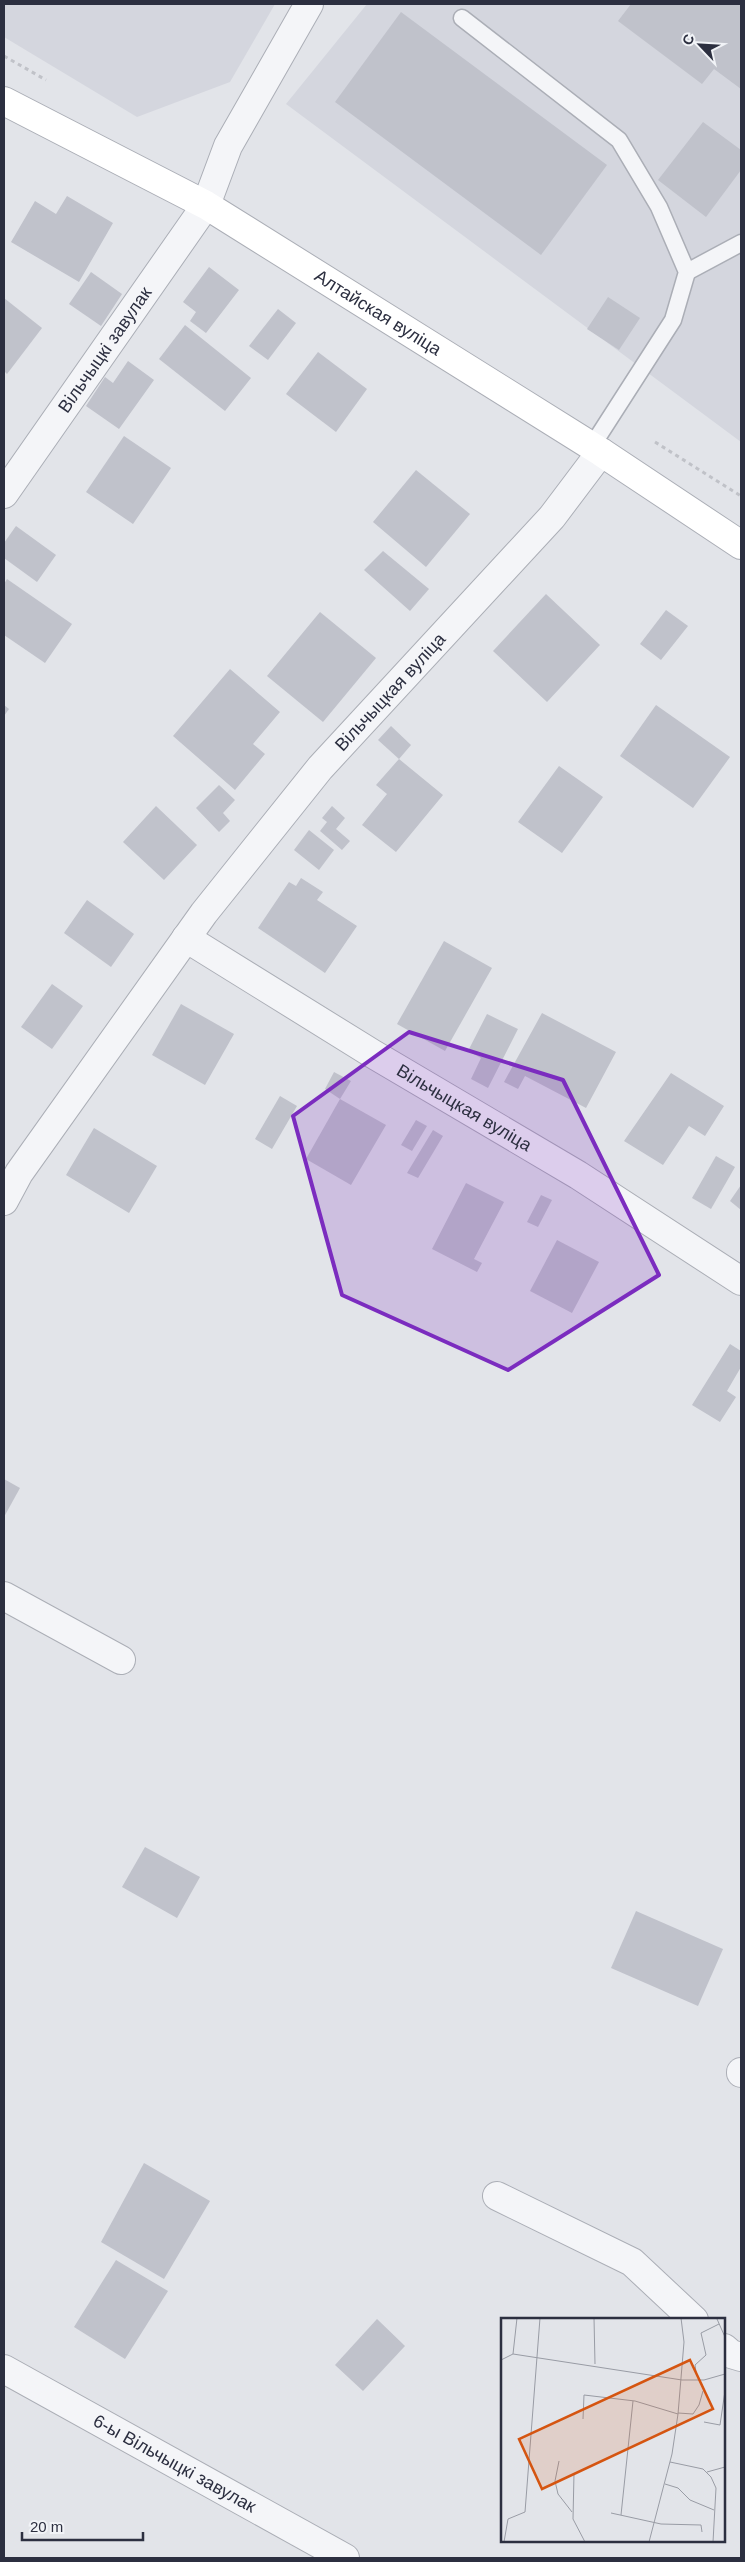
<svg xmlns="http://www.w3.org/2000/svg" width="745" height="2562" font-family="Helvetica,sans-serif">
<rect width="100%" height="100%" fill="#e2e4e9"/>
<g fill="#d4d6de">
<polygon points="4,4 275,4 230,82 137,117 4,37"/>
<polygon points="367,4 741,4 741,442 286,104"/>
</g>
<g fill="#c0c2cb">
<polygon points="631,4 741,4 741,89 714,69 702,84 618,21"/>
<polygon points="401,12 607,165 541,255 335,102"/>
<polygon points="703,122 741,150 741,170 706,217 658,180"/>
<polygon points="67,196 113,223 79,282 11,242 35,201 56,214"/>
<polygon points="209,267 239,290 206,333 190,321 196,312 183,302"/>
<polygon points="91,272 122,294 101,326 69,304"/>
<polygon points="608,297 640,318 619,350 587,329"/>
<polygon points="4,298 42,328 7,374 4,371"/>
<polygon points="278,309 296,323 268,360 249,346"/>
<polygon points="185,325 251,378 225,411 159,359"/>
<polygon points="318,352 367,389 336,432 286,394"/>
<polygon points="128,361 154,380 119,429 86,406 105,377 113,383"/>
<polygon points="124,436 171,468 133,524 86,492"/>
<polygon points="416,470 470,514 426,567 373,522"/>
<polygon points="16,526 56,555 37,582 4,558 4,543"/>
<polygon points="383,551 429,589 410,611 364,570"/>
<polygon points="7,579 72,624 45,663 4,635 4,584"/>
<polygon points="546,594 600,645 547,702 493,651"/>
<polygon points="666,610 688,626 661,660 640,644"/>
<polygon points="320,612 376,658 323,722 267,676"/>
<polygon points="230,669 280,712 253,744 265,754 235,790 173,736"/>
<polygon points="4,705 9,709 4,716"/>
<polygon points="656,705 730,757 693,808 620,756"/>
<polygon points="391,726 411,745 399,759 378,740"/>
<polygon points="399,759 443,795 396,852 362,825 387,794 376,785"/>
<polygon points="559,766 603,797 562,853 518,822"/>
<polygon points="219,785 235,800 223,813 230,821 219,832 196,808"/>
<polygon points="156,806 197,845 164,880 123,842"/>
<polygon points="332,806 345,818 336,829 350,841 342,850 320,831 327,822 322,818"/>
<polygon points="309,830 334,850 319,870 294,850"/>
<polygon points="301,878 323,892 317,900 357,926 325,973 258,928 289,882 296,886"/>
<polygon points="87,900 134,934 111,967 64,933"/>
<polygon points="444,941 492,968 445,1051 397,1024"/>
<polygon points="52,984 83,1006 52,1049 21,1027"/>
<polygon points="181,1004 234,1034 205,1085 152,1055"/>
<polygon points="542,1013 616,1052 586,1108 525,1076 518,1089 504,1082"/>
<polygon points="487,1014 518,1029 488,1088 471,1079 481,1058 468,1051"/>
<polygon points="334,1072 351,1081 340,1099 325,1089"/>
<polygon points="671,1073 724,1106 705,1136 689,1126 663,1165 624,1141"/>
<polygon points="280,1096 297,1106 272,1149 255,1139"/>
<polygon points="340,1099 386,1125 351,1185 306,1159"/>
<polygon points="416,1120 427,1126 412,1151 401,1145"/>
<polygon points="94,1128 157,1166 129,1213 66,1175"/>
<polygon points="433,1130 443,1136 418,1178 407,1173"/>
<polygon points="716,1156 735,1167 711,1209 692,1198"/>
<polygon points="466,1183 504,1202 474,1259 482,1263 477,1272 432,1249"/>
<polygon points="741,1185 741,1210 730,1201"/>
<polygon points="541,1195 552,1200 538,1227 527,1222"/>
<polygon points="557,1240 599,1262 572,1313 530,1291"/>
<polygon points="730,1344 741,1351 741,1367 727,1391 736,1397 720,1422 692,1405"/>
<polygon points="4,1479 20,1488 4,1517"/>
<polygon points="145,1847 200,1877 177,1918 122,1887"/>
<polygon points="636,1911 723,1949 698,2006 611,1968"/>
<polygon points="144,2163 210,2201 164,2279 101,2242"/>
<polygon points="116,2260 168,2291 125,2359 74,2327"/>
<polygon points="377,2319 405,2346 363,2391 335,2365"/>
</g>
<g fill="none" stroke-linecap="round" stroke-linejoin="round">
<defs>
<g id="lane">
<polyline points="462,18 619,140 659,207 687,272 673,320 592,446"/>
<polyline points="687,272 741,243"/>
</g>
<g id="street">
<path id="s1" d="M4,494L206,205L228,146L309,4"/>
<path id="s2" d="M186,938L373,1054L578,1175L741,1281"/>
<path id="s3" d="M4,1201L19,1173L204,913L320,768L552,517L601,452"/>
<polyline points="4,1596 121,1660"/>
<polyline points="741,2072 741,2073"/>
<polyline points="497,2196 632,2262 694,2320"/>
<polyline points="724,2348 731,2354 741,2357"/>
<path id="s4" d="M4,2369L345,2558"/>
</g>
<g id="secondary">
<path id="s5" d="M4,101L206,205L601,452L741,545"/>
</g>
</defs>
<use href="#lane" stroke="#abaeb6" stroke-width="19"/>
<use href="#street" stroke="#abaeb6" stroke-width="30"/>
<use href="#secondary" stroke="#abaeb6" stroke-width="30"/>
<g stroke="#c0c2c8" stroke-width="3" stroke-dasharray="4 4" stroke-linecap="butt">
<polyline points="4,56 46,80"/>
<polyline points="655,442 741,496"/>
</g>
<use href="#lane" stroke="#f4f5f8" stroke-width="16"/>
<use href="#street" stroke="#f4f5f8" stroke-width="28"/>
<use href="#secondary" stroke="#fff" stroke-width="28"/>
</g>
<path fill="#7b2cbf" fill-opacity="0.2" stroke="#7b2cbf" stroke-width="4" stroke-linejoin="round" d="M409,1032L563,1080L659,1275L508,1370L342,1295L293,1116Z"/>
<g text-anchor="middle" stroke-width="4" stroke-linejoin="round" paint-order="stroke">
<g font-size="18" fill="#2c2f40" stroke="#f1f3f7">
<text dy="6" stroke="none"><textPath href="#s5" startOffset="430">Алтайская вуліца</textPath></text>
<text dy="6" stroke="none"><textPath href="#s1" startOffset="176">Вільчыцкі завулак</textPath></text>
<text dy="6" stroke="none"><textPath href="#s3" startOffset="640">Вільчыцкая вуліца</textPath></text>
<text dy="6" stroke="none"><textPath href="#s2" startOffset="326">Вільчыцкая вуліца</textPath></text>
<text dy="6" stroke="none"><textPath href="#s4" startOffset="195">6-ы Вільчыцкі завулак</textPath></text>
</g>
</g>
<g transform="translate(501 2318)">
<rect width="224" height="224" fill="#e2e4e9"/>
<path fill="none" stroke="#999ca5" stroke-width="1" d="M93,0L94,46M216,1L224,19M12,36L16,0M0,42L12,36L181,62H203L224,56M195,54L194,47L205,37L200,15L218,6M177,95L192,96L198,87L202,73M82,101L83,77L134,83L177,96M203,104L219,107L224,73M58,143L54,163L57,176L71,194M169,144L202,151L210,159L215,170L212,224M206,154L224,149M73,155L72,201L84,224M164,166L177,170L189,182L213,192M110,195L160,206L200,207L201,214M120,197L132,83M3,224L7,201L24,194L39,0M148,224L171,136L177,96L183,24L180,0"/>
<path fill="#d55511" fill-opacity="0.15" stroke="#d55511" stroke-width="2.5" d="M189,42L212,91L41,171L18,121Z"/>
<rect width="224" height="224" fill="none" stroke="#2c2f40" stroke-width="2.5"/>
</g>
<rect width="745" height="2562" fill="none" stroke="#2c2f40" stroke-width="10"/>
<g transform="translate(700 45) rotate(295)" stroke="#f1f3f7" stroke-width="4" paint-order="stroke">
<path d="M0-4L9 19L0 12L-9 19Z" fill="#2c2f40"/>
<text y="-8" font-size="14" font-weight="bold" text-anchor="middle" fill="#2c2f40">С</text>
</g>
<path d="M22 2532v8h121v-8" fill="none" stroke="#2c2f40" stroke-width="2.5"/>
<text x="30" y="2532" font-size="15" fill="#2c2f40" stroke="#f1f3f7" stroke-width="4" paint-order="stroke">20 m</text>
</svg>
